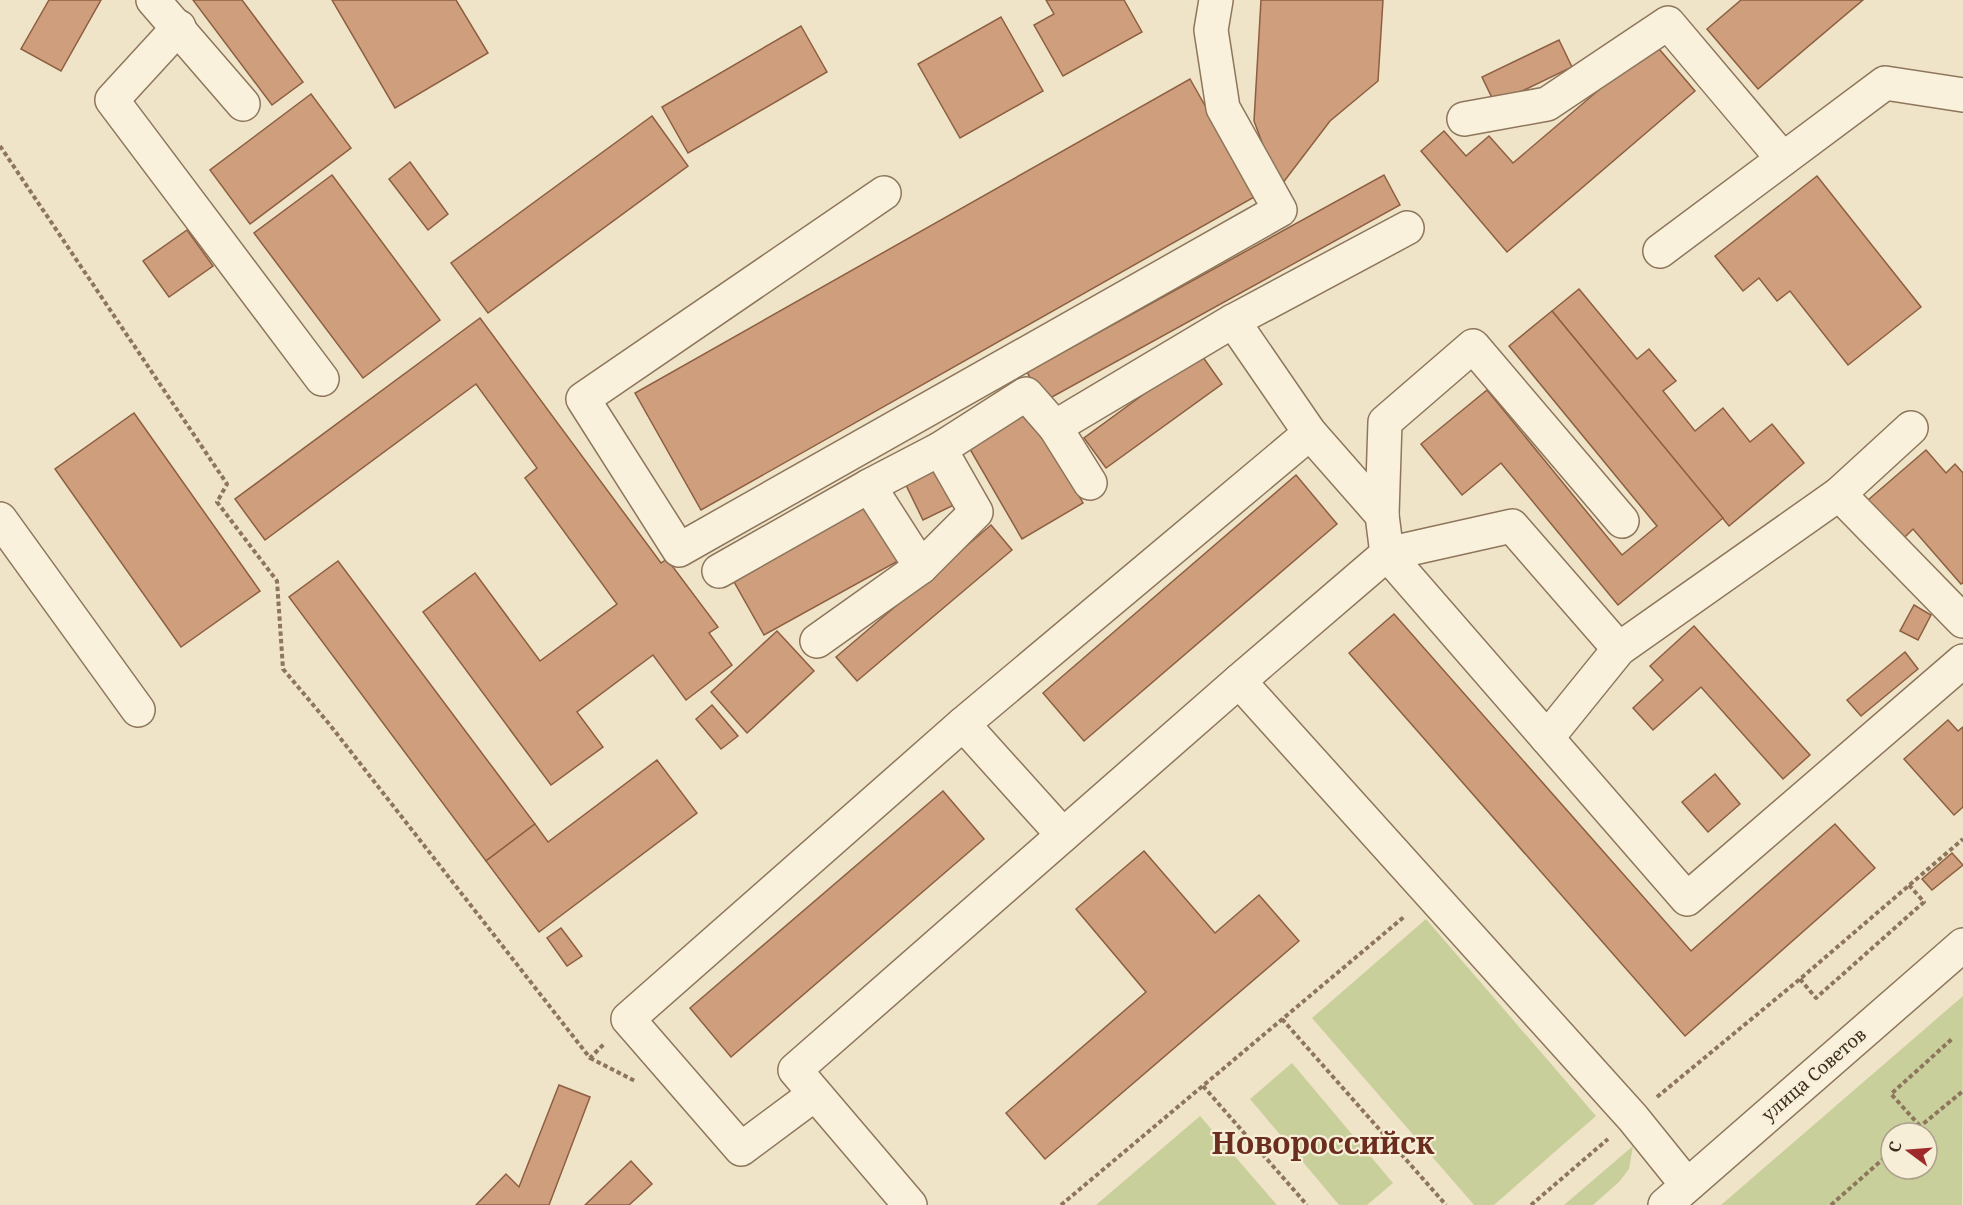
<svg xmlns="http://www.w3.org/2000/svg" width="1963" height="1205" font-family="'Noto Serif',serif">
<rect width="100%" height="100%" fill="#f0e4c8"/>
<g fill="#c9cf9b" fill-rule="evenodd">
<polygon points="1426,919 1596,1116 1494,1205 1474,1205 1312,1018"/>
<path d="M1963,996L1962,1205H1721ZM1891,1133H1927V1169H1891Z"/>
<polygon points="1292,1063 1393,1183 1367,1205 1339,1205 1250,1099"/>
<polygon points="1200,1116 1277,1205 1096,1205"/>
<polygon points="1633,1146 1629,1169 1619,1182 1593,1205 1564,1205"/>
</g>
<g fill="#cf9f7d" stroke="#8d5f41" stroke-width="1.5">
<polygon points="49,0 101,0 61,71 21,49"/>
<polygon points="193,0 242,0 303,82 272,105"/>
<polygon points="332,0 456,0 488,53 395,108"/>
<polygon points="1046,0 1124,0 1142,32 1063,76 1034,25 1054,14"/>
<polygon points="1261,0 1383,0 1378,81 1330,121 1279,188 1254,121"/>
<polygon points="1741,0 1863,0 1758,89 1707,29"/>
<polygon points="1001,17 1043,91 960,138 918,64"/>
<polygon points="801,26 827,72 688,153 662,107"/>
<polygon points="1559,40 1572,67 1495,104 1482,77"/>
<polygon points="1654,43 1695,91 1507,252 1421,151 1444,131 1466,156 1489,136 1513,163"/>
<polygon points="1190,79 1256,196 701,510 635,393"/>
<polygon points="311,94 351,148 250,224 210,170"/>
<polygon points="652,116 688,166 488,313 451,263"/>
<polygon points="410,162 448,214 428,230 389,179"/>
<polygon points="332,175 440,320 363,378 254,233"/>
<polygon points="1384,175 1400,205 1043,402 1027,372"/>
<polygon points="1817,176 1921,307 1848,365 1790,291 1777,301 1759,278 1743,291 1715,256"/>
<polygon points="187,230 213,266 169,297 143,261"/>
<polygon points="1579,289 1637,359 1649,349 1676,381 1663,391 1695,431 1723,408 1750,442 1772,424 1804,463 1729,526 1552,311"/>
<polygon points="1552,311 1723,518 1618,605 1501,463 1462,495 1421,444 1487,390 1622,555 1657,526 1509,346"/>
<polygon points="480,318 661,563 667,559 718,627 709,633 732,665 686,700 653,655 577,712 603,747 551,785 423,612 475,573 540,661 617,604 525,478 537,468 476,384 265,540 235,499"/>
<polygon points="1200,353 1222,384 1106,468 1084,438"/>
<polygon points="1029,408 1083,503 1022,539 967,444"/>
<polygon points="134,413 260,591 181,647 55,469"/>
<polygon points="1926,450 1946,473 1955,464 1963,473 1963,583 1961,584 1913,529 1903,539 1868,500"/>
<polygon points="941,463 960,502 923,520 904,481"/>
<polygon points="1296,475 1337,524 1084,741 1043,693"/>
<polygon points="868,506 898,561 764,635 733,580"/>
<polygon points="991,525 1012,550 857,681 836,657"/>
<polygon points="338,561 535,824 486,861 289,597"/>
<polygon points="1914,605 1931,615 1918,640 1900,631"/>
<polygon points="1394,614 1691,951 1835,824 1875,868 1685,1036 1349,653"/>
<polygon points="1694,626 1810,755 1783,779 1701,687 1653,730 1633,708 1663,680 1650,666"/>
<polygon points="777,631 814,671 747,733 711,692"/>
<polygon points="1905,652 1918,669 1861,716 1847,700"/>
<polygon points="712,705 738,736 721,749 696,719"/>
<polygon points="1948,720 1958,731 1963,727 1963,807 1954,815 1904,759"/>
<polygon points="657,760 697,813 539,932 486,861 535,824 548,842"/>
<polygon points="1715,774 1740,804 1708,832 1682,802"/>
<polygon points="943,791 984,839 731,1057 690,1008"/>
<polygon points="1144,851 1215,933 1259,895 1299,941 1045,1159 1006,1113 1146,992 1076,909"/>
<polygon points="1952,853 1963,865 1932,890 1922,879"/>
<polygon points="561,928 582,956 567,966 547,938"/>
<polygon points="559,1085 590,1097 549,1205 476,1205 506,1174 519,1187"/>
<polygon points="631,1161 652,1184 629,1205 585,1205"/>
</g>
<g fill="none" stroke-linecap="round" stroke-linejoin="round">
<defs>
<g id="minor">
<polyline points="153,0 243,104"/>
<polyline points="179,27 112,100 322,379"/>
<polyline points="1464,119 1547,104 1668,23 1783,159"/>
<polyline points="884,193 583,399 679,550 1280,210 1223,108 1211,30 1216,0"/>
<polyline points="1660,251 1885,83 1963,95"/>
<polyline points="1233,321 1310,433 1382,515 1387,554 1512,526 1619,649"/>
<polyline points="1055,427 1233,321 1407,228"/>
<polyline points="869,486 921,567"/>
<polyline points="1839,494 1963,621"/>
<polyline points="1382,515 1385,422 1473,346 1622,521"/>
<polyline points="0,519 138,710"/>
<polyline points="719,571 869,486 940,449 1026,394 1055,427 1090,483"/>
<polyline points="817,641 921,567 976,512 940,449"/>
<polyline points="1239,681 1633,1118 1687,1185"/>
<polyline points="963,724 1063,835"/>
<polyline points="1547,738 1619,649 1839,494 1911,428"/>
<polyline points="815,1094 741,1149 628,1019 963,724 1310,433"/>
<polyline points="910,1205 795,1070 1239,681 1387,554 1687,899 1963,661"/>
<polyline points="1665,1205 1963,945"/>
</g>
</defs>
<use href="#minor" stroke="#8d765c" stroke-width="36"/>
<g stroke="#8d765c" stroke-width="4" stroke-dasharray="4.5 3" stroke-linecap="butt">
<polyline points="0,146 227,484 217,502 277,581 283,669 330,725 590,1058 605,1043"/>
<polyline points="1800,979 1816,998 1924,902 1909,885"/>
<polyline points="1282,1019 1446,1205"/>
<polyline points="590,1058 635,1081"/>
<polyline points="1203,1086 1307,1205"/>
<polyline points="1657,1097 1800,979 1963,839"/>
<polyline points="1920,1126 1891,1094 1952,1039"/>
<polyline points="1912,1133 1963,1091"/>
<polyline points="1061,1205 1405,916"/>
<polyline points="1531,1205 1608,1139"/>
<polyline points="1831,1205 1891,1152"/>
</g>
<use href="#minor" stroke="#faf1dc" stroke-width="33"/>
</g>
<g text-anchor="middle" stroke-width="4.5" stroke-linejoin="round" paint-order="stroke">
<g font-size="18" fill="#3d2e20" stroke="#f7eed8">
<text transform="translate(1814 1075) rotate(-41)" y="6">улица Советов</text>
</g>
<g font-size="30" font-weight="bold" fill="#6b2e1e" stroke="#f7eed8">
<text x="1323" y="1154">Новороссийск</text>
</g>
</g>
<g transform="translate(1909 1151) rotate(286)"><circle r="28" fill="#f7eed8" stroke="#ada18e" stroke-width="1.5"/>
<path d="M0-4.5L10 22L0 15L-10 22Z" fill="#9e2a2b"/>
<text y="-9" font-size="16" font-weight="bold" text-anchor="middle" fill="#3d2e20">С</text>
</g>
</svg>
